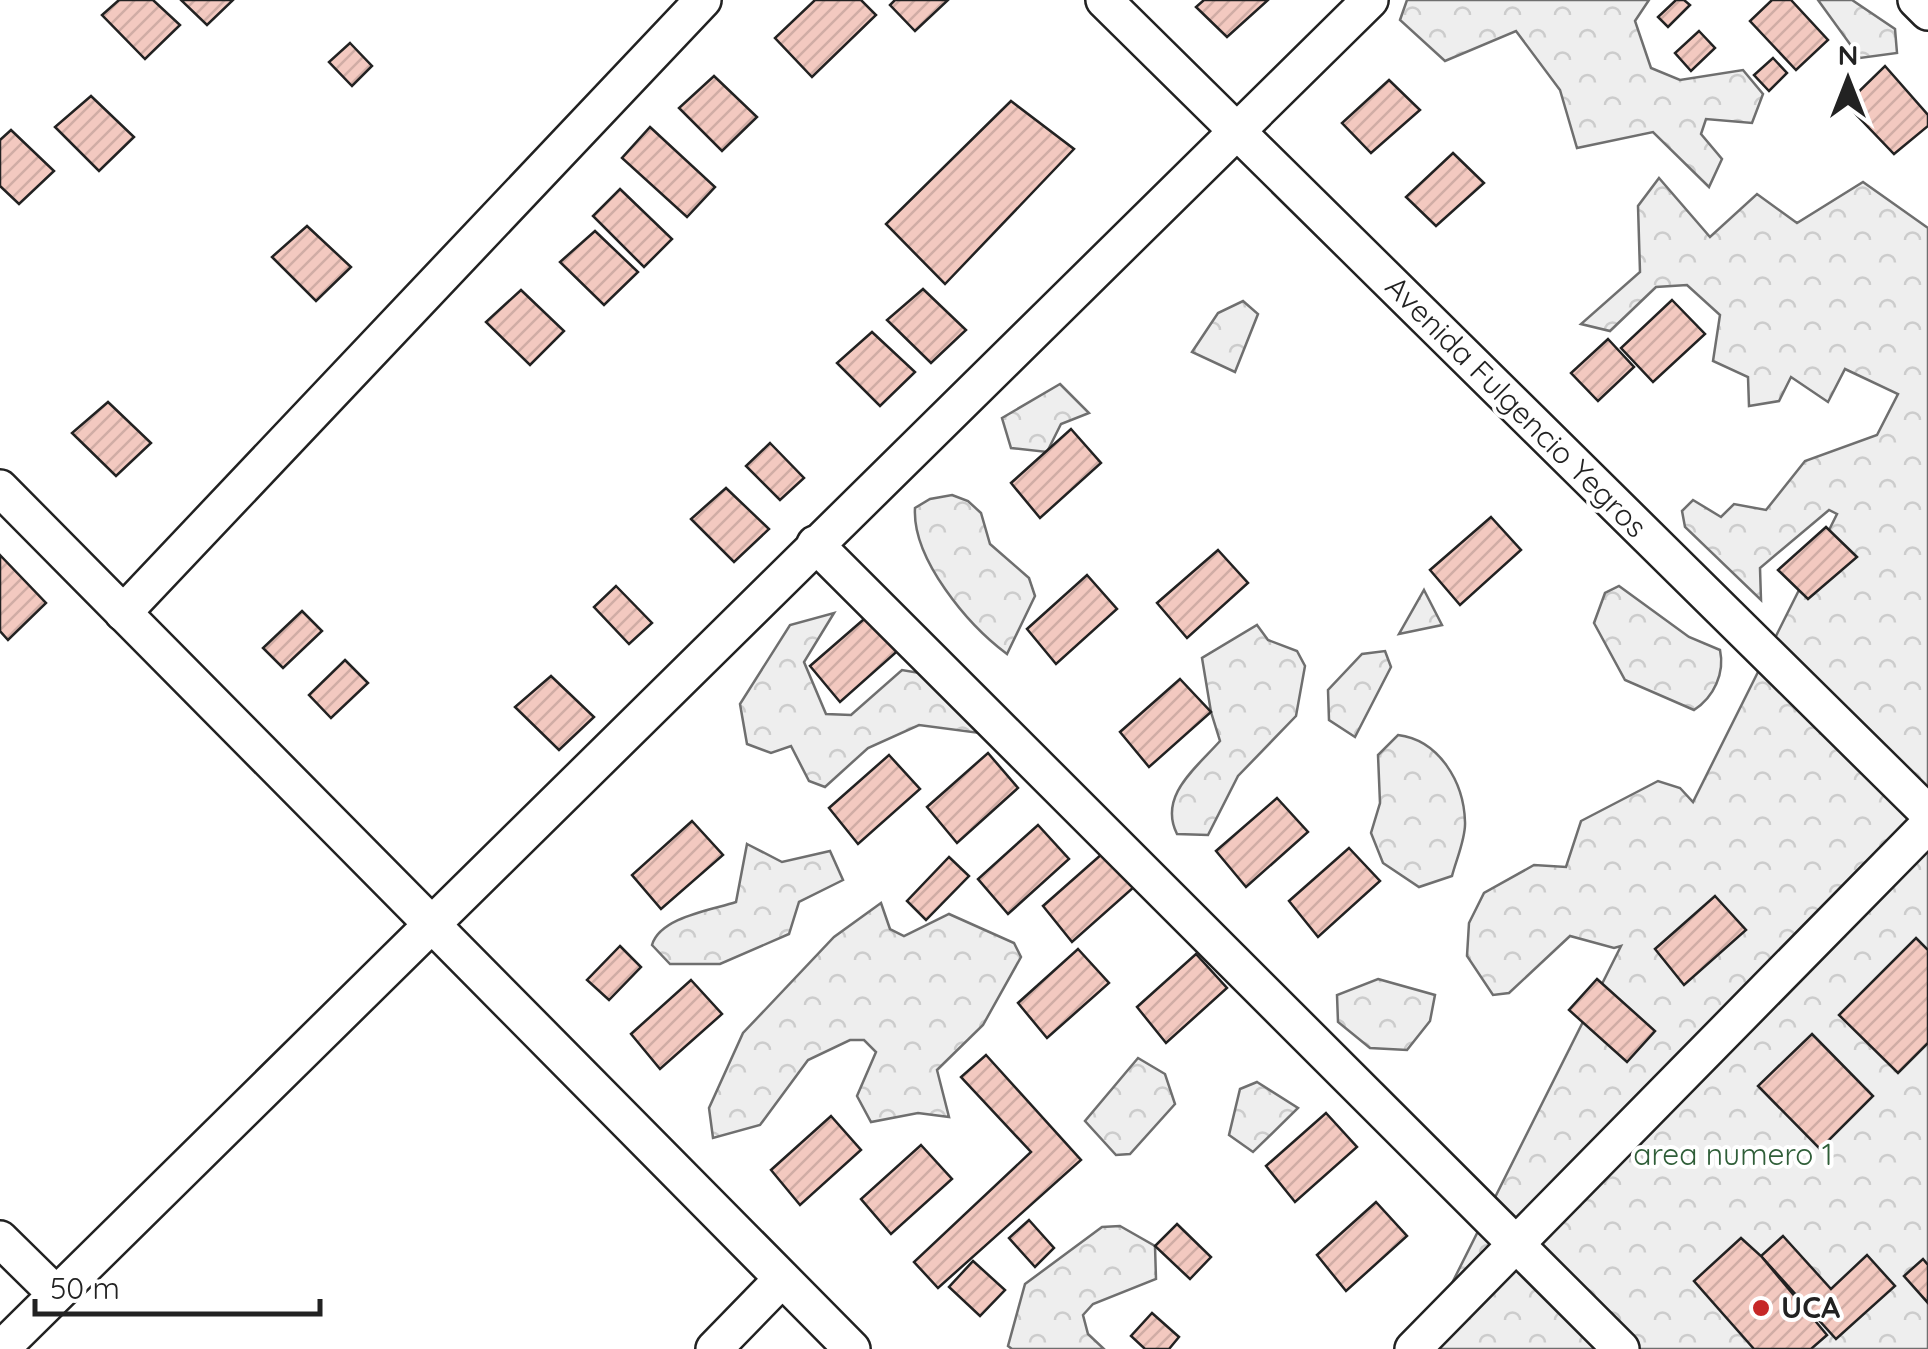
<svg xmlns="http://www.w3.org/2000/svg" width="1928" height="1349" font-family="Quicksand,sans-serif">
<defs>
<pattern id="forest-crowns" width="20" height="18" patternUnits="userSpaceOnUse" patternTransform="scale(2.5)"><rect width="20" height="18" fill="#eee"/><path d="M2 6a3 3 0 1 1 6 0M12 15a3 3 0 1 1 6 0" fill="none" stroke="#ccc"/></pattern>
<pattern id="building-hatch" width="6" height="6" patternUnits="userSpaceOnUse" patternTransform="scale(2.5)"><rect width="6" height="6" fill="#f3c9c0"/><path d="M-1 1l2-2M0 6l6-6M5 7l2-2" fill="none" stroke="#d0aca5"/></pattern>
</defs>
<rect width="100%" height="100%" fill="#fff"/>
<g fill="url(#forest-crowns)" stroke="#6f6f6f" stroke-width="2.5">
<polygon points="1407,0 1649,0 1635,21 1651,68 1680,80 1743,70 1763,94 1752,123 1706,119 1701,134 1722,159 1709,187 1653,132 1577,148 1560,90 1516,31 1445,61 1400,20"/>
<polygon points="1818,0 1852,0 1895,29 1897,53 1860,58"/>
<polygon points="1659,178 1710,237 1757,194 1797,223 1863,182 1928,228 1928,1349 1419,1349 1621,946 1614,948 1570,936 1509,993 1493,995 1467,956 1469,923 1484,893 1534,865 1566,867 1581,821 1658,781 1680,788 1693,802 1837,514 1829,510 1760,568 1761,600 1685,527 1682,511 1693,500 1721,517 1734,504 1766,510 1805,461 1877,435 1898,394 1845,369 1828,402 1791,377 1779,401 1749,406 1748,377 1713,361 1720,315 1687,285 1656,287 1610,331 1581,324 1640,272 1638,206"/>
<polygon points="1243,301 1258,314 1235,372 1192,352 1218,313"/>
<polygon points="1060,384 1089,413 1061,424 1047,452 1011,448 1002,418"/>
<path d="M952,495L968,501L981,513L990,544L1029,578L1035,596L1007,654C968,625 912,559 915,508L930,499Z"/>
<path d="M1619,586L1689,637L1720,650C1725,673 1714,697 1694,710L1625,680L1594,623L1605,593Z"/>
<polygon points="1424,590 1442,625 1399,634"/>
<polygon points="834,613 804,662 826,714 851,715 902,670 949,678 987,734 919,725 868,748 825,787 809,781 791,746 771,753 747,744 740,704 790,625"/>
<path d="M1257,625L1268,640L1297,651L1305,666L1296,716L1238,776L1208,835L1177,834C1158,796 1196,768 1220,741L1211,712L1202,658Z"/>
<polygon points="1385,651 1391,667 1355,737 1329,720 1328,690 1362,654"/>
<path d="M1398,735C1439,740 1464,782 1465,822C1466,838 1456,860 1452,876L1419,887L1383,863L1371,833L1380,803L1378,755Z"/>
<path d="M747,844L782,862L830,851L843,880L799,902L789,934L720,964H670L652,945C660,917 712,910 736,902Z"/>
<polygon points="881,903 890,929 904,936 949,914 1014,943 1021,957 983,1025 937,1070 949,1117 918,1113 871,1122 857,1096 876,1052 864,1040 850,1040 808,1060 760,1125 713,1138 709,1108 743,1033 834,937"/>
<polygon points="1378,979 1435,995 1430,1021 1407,1050 1370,1048 1338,1022 1337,995"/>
<polygon points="1138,1058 1165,1074 1175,1104 1130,1154 1116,1155 1085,1121"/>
<polygon points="1257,1082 1298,1108 1253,1152 1229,1135 1240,1089"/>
<polygon points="1120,1226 1155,1246 1156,1279 1093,1304 1083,1315 1088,1334 1104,1349 1012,1349 1008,1346 1025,1284 1102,1227"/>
</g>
<g fill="url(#building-hatch)" stroke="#222" stroke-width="2.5">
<polygon points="119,0 153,0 180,25 145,59 102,15"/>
<polygon points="181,0 233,0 207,25"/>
<polygon points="815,0 861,0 876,15 812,77 775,38"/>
<polygon points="895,0 948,0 915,31 890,5"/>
<polygon points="1204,0 1268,0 1227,37 1196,7"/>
<polygon points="1676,0 1684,0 1690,5 1668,27 1658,17"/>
<polygon points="1772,0 1791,0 1828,40 1796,70 1750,21"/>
<polygon points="1699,31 1715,48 1691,71 1675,53"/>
<polygon points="350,43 372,66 352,86 329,62"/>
<polygon points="1773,58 1787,73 1769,91 1754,75"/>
<polygon points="1885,66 1928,115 1928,126 1894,154 1846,104"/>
<polygon points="714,76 757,117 722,151 679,108"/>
<polygon points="1389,80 1420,110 1371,153 1342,123"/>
<polygon points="91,96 134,137 99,171 55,127"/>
<polygon points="1011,101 1074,149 945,284 886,224"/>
<polygon points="650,127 715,187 687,217 622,158"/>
<polygon points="11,130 54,171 19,204 0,186 0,140"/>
<polygon points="1453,153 1484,183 1436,226 1406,197"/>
<polygon points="620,189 672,239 644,267 593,216"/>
<polygon points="307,226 351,267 316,301 272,257"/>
<polygon points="595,231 638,272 604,305 560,262"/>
<polygon points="923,289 966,330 931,363 887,320"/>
<polygon points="521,290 564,331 530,365 486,322"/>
<polygon points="1672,300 1705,334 1653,382 1621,348"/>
<polygon points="872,332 915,372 880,406 837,363"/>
<polygon points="1608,339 1634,367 1598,401 1571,373"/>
<polygon points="108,402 151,443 116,476 72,433"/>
<polygon points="1071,429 1101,463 1040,518 1011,483"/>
<polygon points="770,443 804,478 780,500 746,466"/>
<polygon points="726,488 769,529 734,562 691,519"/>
<polygon points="1491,517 1521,550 1460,605 1430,570"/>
<polygon points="1826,527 1857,557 1808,599 1778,570"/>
<polygon points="1218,550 1248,583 1187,638 1157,603"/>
<polygon points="0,555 46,603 8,640 0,631"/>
<polygon points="1087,575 1117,609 1056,664 1027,629"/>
<polygon points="616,586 652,623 629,644 594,607"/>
<polygon points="302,611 322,631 283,668 263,648"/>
<polygon points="871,613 902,647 840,702 810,666"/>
<polygon points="345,660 368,683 331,718 309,695"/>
<polygon points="551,676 594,717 559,750 515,707"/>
<polygon points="1180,679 1211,712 1149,767 1120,732"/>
<polygon points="988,753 1018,788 957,843 927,807"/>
<polygon points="889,755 920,789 858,844 829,808"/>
<polygon points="1277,798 1308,832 1246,887 1216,851"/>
<polygon points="692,821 723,855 661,909 632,875"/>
<polygon points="1038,825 1069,859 1008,914 978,879"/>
<polygon points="1349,848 1380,881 1318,937 1289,901"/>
<polygon points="1103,853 1134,887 1072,942 1043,906"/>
<polygon points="949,857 969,876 926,920 907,901"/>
<polygon points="1715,896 1746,930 1684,985 1655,949"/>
<polygon points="1916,938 1928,950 1928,1043 1898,1073 1839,1015"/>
<polygon points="620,946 641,967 609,1000 587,980"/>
<polygon points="1078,949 1109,983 1047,1038 1018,1003"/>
<polygon points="1196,954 1227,988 1166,1043 1137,1007"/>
<polygon points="1597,979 1655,1031 1627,1062 1569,1010"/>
<polygon points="691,980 722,1014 660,1069 631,1034"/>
<polygon points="1812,1034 1873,1096 1820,1149 1758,1086"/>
<polygon points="986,1055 1081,1160 938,1288 914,1262 1031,1152 961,1077"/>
<polygon points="1326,1113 1357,1147 1295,1202 1266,1166"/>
<polygon points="831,1116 861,1150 800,1205 771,1170"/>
<polygon points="921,1145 952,1179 891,1234 861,1199"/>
<polygon points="1376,1202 1407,1236 1346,1291 1317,1255"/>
<polygon points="1029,1220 1054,1248 1035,1267 1009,1238"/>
<polygon points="1177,1224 1211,1257 1190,1279 1155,1246"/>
<polygon points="1783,1236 1831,1289 1867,1255 1895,1286 1836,1339 1761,1256"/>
<polygon points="1741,1238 1761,1256 1827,1335 1811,1349 1754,1349 1694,1281"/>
<polygon points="1923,1259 1928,1265 1928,1303 1904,1276"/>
<polygon points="973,1261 1005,1290 980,1316 949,1287"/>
<polygon points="1152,1313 1179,1337 1169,1349 1145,1349 1131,1336"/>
</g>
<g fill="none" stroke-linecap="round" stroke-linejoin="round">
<defs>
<g id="street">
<polyline points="1104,0 1928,813"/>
<polyline points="1916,0 1928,12"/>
<polyline points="0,488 852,1349"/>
<polyline points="815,544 1621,1349"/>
<polyline points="123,613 703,0"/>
<polyline points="0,1239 56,1294"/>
<polyline points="1,1349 1370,0"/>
<polyline points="714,1349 782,1279"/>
<polyline points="1413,1349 1928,825"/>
</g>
</defs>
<use href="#street" stroke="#222" stroke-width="40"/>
<use href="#street" stroke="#fff" stroke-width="35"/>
</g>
<circle fill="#c62828" stroke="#fff" stroke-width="4" cx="1761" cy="1308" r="10"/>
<g text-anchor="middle" stroke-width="8" stroke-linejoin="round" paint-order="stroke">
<g font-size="30" fill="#222" stroke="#fff">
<text transform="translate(1516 407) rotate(45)" y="10">Avenida Fulgencio Yegros</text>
</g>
<g font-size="30" fill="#2f5e38" stroke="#fff">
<text x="1733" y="1165">area numero 1</text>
</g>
<g font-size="30" font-weight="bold" fill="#222" stroke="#fff" text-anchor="start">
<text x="1781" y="1318">UCA</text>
</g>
</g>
<g transform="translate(1848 80)" stroke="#ffffff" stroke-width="8" paint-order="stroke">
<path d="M0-8L18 38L0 25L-18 38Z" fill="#222222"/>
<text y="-15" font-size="28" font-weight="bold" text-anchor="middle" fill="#222222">N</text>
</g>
<path d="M35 1299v15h285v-15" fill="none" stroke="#222222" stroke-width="5"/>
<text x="50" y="1299" font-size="30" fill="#222222" stroke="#ffffff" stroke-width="8" paint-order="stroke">50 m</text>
</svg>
